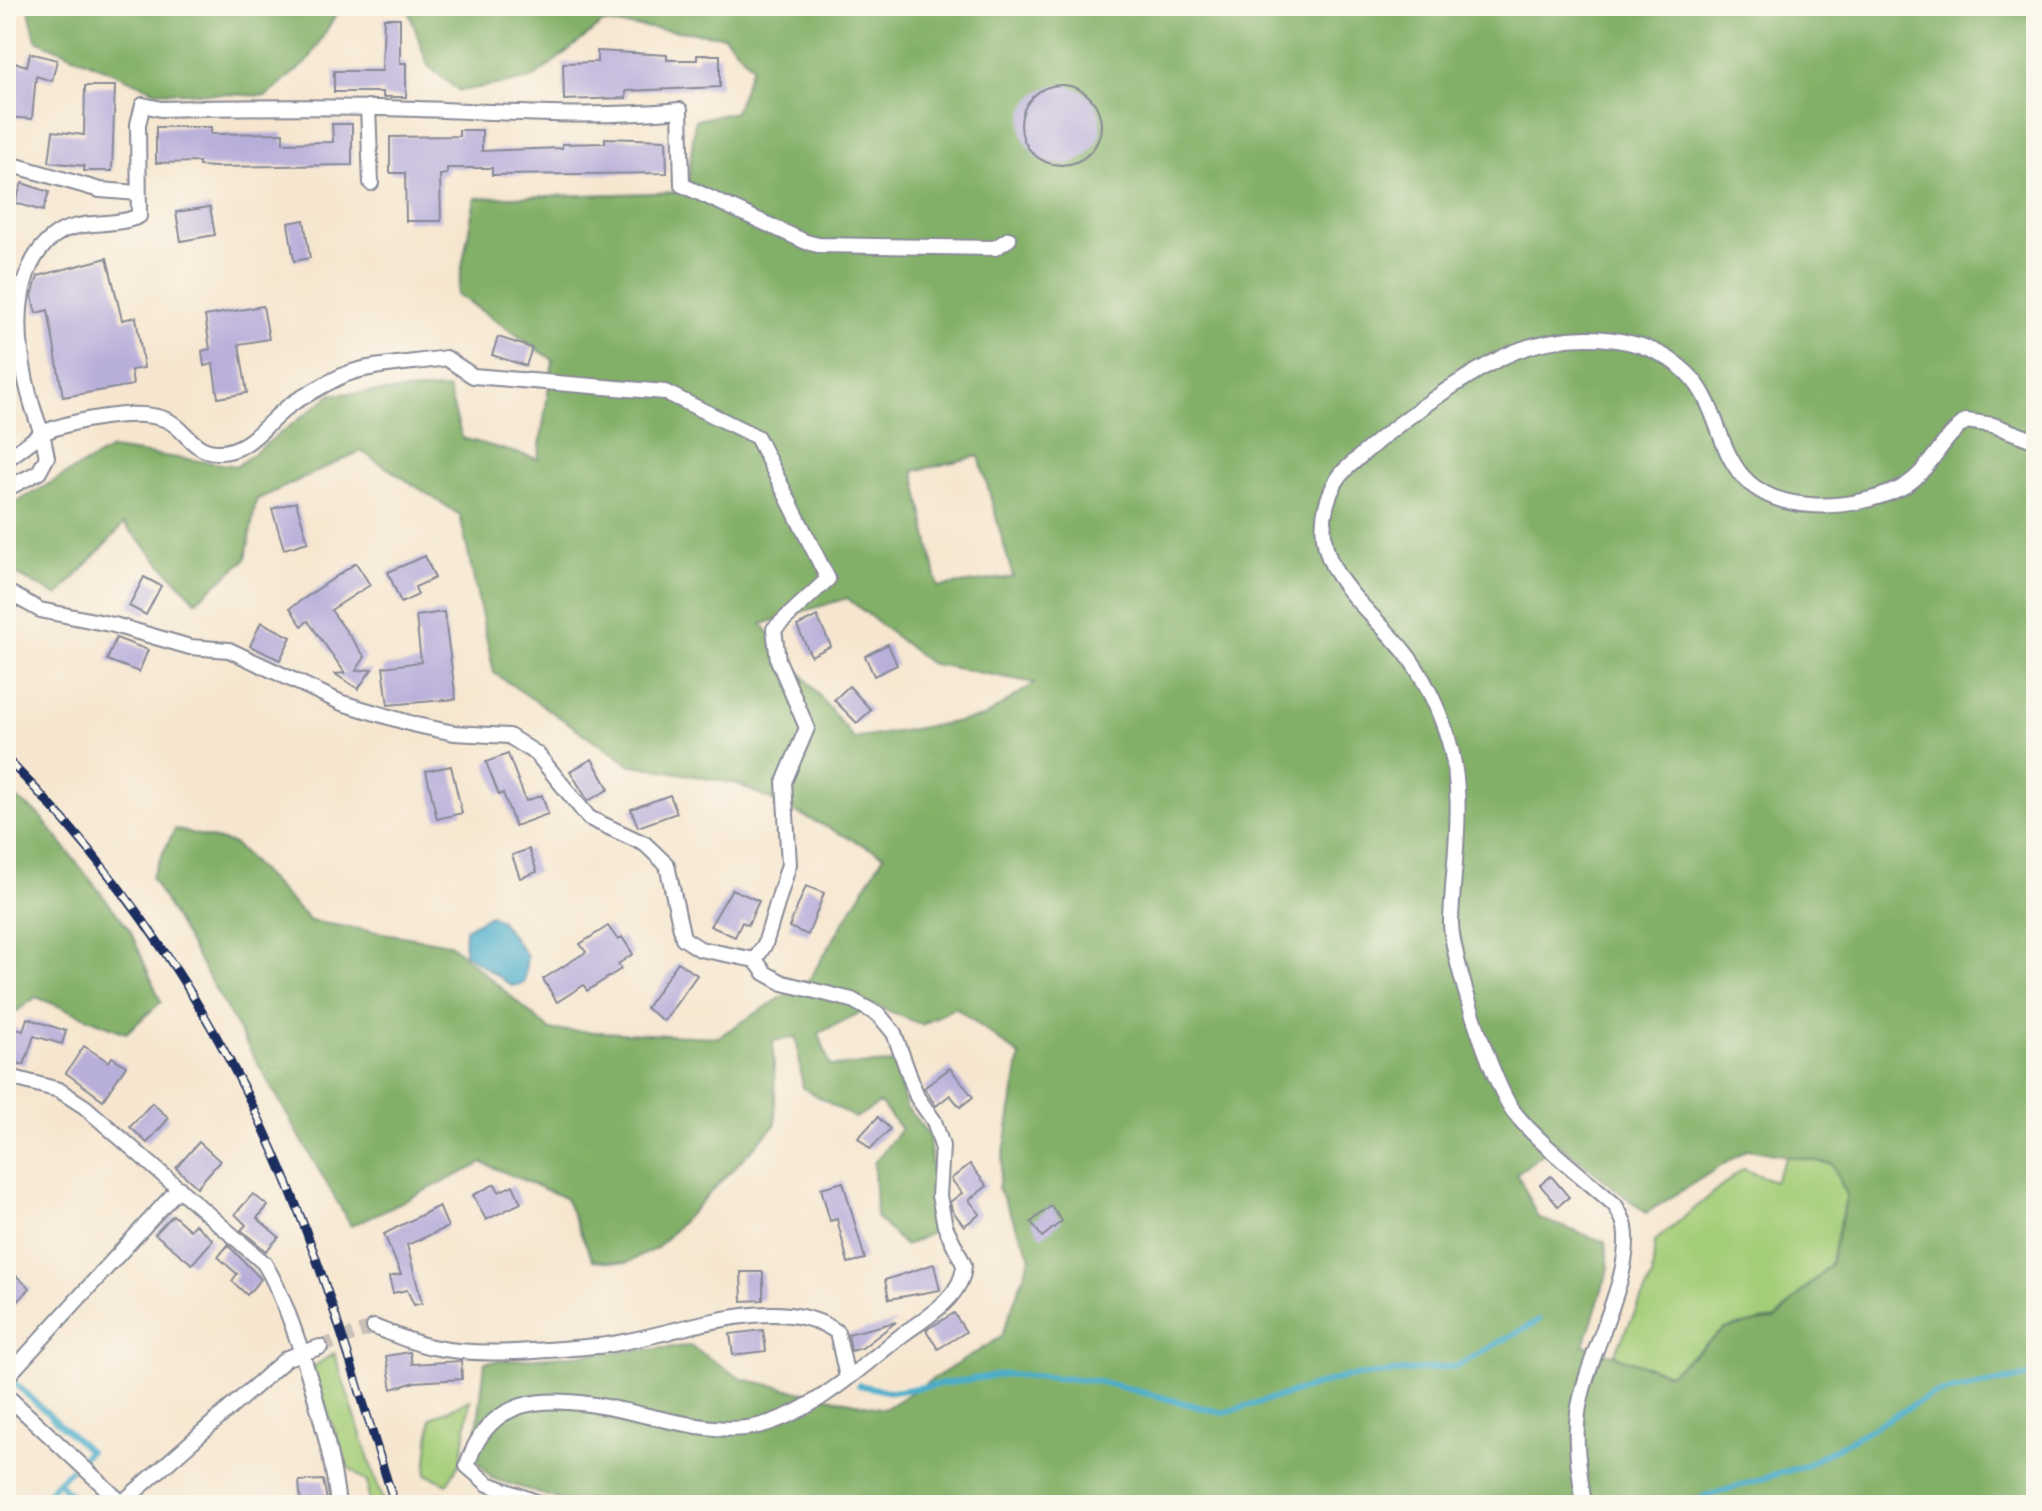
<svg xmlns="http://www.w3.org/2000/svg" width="2042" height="1511" font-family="'Comic Neue',sans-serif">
<rect width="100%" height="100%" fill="#fbf7ec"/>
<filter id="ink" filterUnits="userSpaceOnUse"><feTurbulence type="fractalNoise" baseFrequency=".0125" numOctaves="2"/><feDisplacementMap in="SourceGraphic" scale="16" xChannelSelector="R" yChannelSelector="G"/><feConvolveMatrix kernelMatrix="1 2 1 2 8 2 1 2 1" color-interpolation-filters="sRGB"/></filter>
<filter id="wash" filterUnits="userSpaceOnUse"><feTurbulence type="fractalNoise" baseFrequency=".006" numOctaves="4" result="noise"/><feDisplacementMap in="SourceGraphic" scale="32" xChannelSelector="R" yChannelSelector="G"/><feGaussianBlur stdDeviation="1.8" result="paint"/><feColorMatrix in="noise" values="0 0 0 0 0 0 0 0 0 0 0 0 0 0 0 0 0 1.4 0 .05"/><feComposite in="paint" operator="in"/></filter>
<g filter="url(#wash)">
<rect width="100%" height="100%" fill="#f6e6cf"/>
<g fill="#a4cd78" stroke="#607e6b" stroke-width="2">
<polygon points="1787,1156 1832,1164 1847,1195 1830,1264 1776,1318 1725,1329 1669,1374 1614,1355 1652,1278 1655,1241 1743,1169 1774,1181"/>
<polygon points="334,1353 384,1505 369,1505 367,1482 347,1466 312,1368"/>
<polygon points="470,1400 461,1461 447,1484 426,1474 431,1418"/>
</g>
<g fill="#83b068" stroke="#4f7063" stroke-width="2" fill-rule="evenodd">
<polygon points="28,6 341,6 308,61 266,96 156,91 36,40"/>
<path d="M407,6H2036V1505H576L491,1478L474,1456L485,1362L690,1346L742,1379L884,1409L1001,1337L1031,1256L998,1188L1020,1056L955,1007L922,1025L875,1005L819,1033L830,1066L894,1063L906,1107L929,1135L937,1230L905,1246L876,1217L874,1163L901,1129L880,1103L855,1118L803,1088L796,1037L773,1041L776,1124L657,1248L627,1263L593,1260L565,1198L483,1163L351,1226L151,877L175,829L234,844L310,921L450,944L550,1030L718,1037L809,980L884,855L738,784L629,764L494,673L460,515L361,451L256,500L246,559L196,601L124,524L58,596L6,569V508L111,449L237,466L332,394L448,389L462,438L538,459L553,360L457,294L475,198L687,192L695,120L735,112L752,66L724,36L603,23L532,79L459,91L428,66ZM979,456L1013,577L938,587L914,471ZM847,598L929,663L1035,683L984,717L854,739L762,624ZM1558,1143L1646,1213L1748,1149L1832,1164L1847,1195L1830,1265L1776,1318L1725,1329L1669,1374L1584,1345L1609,1268L1605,1242L1538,1218L1517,1173Z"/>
<polygon points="6,790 39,815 130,930 161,1002 126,1033 36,997 6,1019"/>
</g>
<polygon fill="#4badca" stroke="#336e94" stroke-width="2" points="490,915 500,920 527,956 524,983 512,986 464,953 465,929"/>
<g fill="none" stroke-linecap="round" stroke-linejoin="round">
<g stroke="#4badca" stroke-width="6">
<polyline points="9,1378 89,1451 83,1457"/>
<polyline points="859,1385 892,1392 1005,1374 1098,1381 1223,1413 1345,1377 1457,1366 1539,1320"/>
<polyline points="58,1482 81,1505"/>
<polyline points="35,1505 70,1470"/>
<polyline points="1693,1505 1703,1497 1804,1466 1933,1394 2036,1375"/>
</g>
</g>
<g id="blocks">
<g fill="#b8aeda">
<polygon points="384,18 400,18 400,63 406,63 406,97 383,97 383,92 334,92 334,71 382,71"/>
<polygon points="597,51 667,55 667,60 697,60 697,55 720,55 720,87 626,91 626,98 564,100 563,63 597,62"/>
<polygon points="30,53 57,60 52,81 36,76 32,119 6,117 6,60 27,66"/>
<circle cx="1061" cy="125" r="40"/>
<polygon points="85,86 115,86 112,171 84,171 84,166 49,162 53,131 84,135"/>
<polygon points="332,124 352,124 352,165 215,167 199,166 199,162 156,163 156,127 211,127 211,134 283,133 283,143 333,142"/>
<polygon points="459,130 482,130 482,151 562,148 562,144 605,143 605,138 666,140 667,173 492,175 492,168 447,168 447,174 440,175 441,221 406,221 405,173 390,173 390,137 459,136"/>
<polygon points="22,183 49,192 43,211 15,203"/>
<polygon points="210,207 215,235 181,241 176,212"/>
<polygon points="304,220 310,258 294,261 288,223"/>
<polygon points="107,258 122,320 136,317 144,368 131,370 133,385 63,397 48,310 36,313 32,296 38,276"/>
<polygon points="263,306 269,339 239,344 247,393 218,398 213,364 204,366 202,351 210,349 205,316"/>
<polygon points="498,337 532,348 526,366 492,355"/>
<polygon points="296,502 308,542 284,549 272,509"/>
<polygon points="425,556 435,578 415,587 418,595 401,603 388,572"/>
<polygon points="356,563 370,585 331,610 365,657 356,671 372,669 358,689 335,674 345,673 308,621 302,626 290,608"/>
<polygon points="144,577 161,586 146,615 129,606"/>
<polygon points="444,612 456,699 388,705 383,667 421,662 416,616"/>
<polygon points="817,616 831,646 811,656 797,626"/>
<polygon points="261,622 291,637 280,660 250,646"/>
<polygon points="116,638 148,650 139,672 107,660"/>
<polygon points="888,644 897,665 874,676 865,656"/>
<polygon points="849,686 871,710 857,723 834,700"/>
<polygon points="508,754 526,801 542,795 548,814 515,826 503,793 499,795 486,762"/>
<polygon points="592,759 609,789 588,801 570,771"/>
<polygon points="451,766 462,813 437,819 426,771"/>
<polygon points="670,795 677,813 638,827 631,809"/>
<polygon points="529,849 537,872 520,878 512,855"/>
<polygon points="806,886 824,893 808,935 789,927"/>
<polygon points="732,889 759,901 748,925 742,922 735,937 710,926"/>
<polygon points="608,926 618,940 622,937 633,954 618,964 621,969 587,991 584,985 557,1002 543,979 586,952 580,944"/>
<polygon points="678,962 697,975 664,1021 646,1008"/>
<polygon points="27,1018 66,1031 62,1044 34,1036 24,1065 6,1060 6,1043 11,1027 23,1031"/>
<polygon points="84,1046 109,1062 112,1057 126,1066 103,1100 66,1073"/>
<polygon points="950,1068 973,1097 960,1107 950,1095 936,1106 924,1088"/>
<polygon points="152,1103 169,1118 147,1143 130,1127"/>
<polygon points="878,1117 890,1129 870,1149 858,1138"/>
<polygon points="199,1142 220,1161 197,1187 176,1168"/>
<polygon points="970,1164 987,1186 969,1200 980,1214 964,1226 952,1210 950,1202 962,1193 951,1179"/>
<polygon points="1551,1176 1569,1197 1558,1206 1540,1185"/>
<polygon points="843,1182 865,1259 848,1263 837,1219 830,1221 821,1188"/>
<polygon points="495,1184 499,1192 513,1185 521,1203 486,1220 473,1195"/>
<polygon points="253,1194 268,1206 257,1218 279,1237 266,1251 241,1230 246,1225 235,1214"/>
<polygon points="439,1206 448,1227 407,1245 422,1303 414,1305 407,1290 393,1293 389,1277 401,1274 384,1234"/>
<polygon points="1051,1206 1062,1221 1042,1237 1031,1222"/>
<polygon points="173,1215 190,1230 195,1224 213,1240 192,1264 155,1234"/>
<polygon points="228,1245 261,1279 247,1295 232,1281 237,1274 218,1257"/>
<polygon points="934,1264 940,1290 889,1299 885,1280"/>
<polygon points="6,1267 30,1288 6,1315"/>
<polygon points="741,1272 763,1272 763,1300 742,1301"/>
<polygon points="954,1313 966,1332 938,1349 926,1330"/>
<polygon points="896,1322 862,1348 851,1351 848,1334"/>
<polygon points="763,1330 766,1351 733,1355 730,1334"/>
<polygon points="410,1352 412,1364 461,1361 462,1379 415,1382 392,1389 386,1356"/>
<polygon points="323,1480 328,1505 301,1505 299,1481"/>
</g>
</g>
</g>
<g filter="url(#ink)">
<use href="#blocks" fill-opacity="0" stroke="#888a96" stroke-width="2"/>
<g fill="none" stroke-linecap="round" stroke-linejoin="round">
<polyline stroke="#cac1b8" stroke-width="14" stroke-dasharray="14 7" stroke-linecap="butt" points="320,1347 374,1327"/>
<defs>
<g id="minor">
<polyline points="368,107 371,183"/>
<polyline points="6,163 100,190 138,193"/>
<path d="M6,460L42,433C17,372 0,266 62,231C85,220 115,227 139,216L138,124L143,105L161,109C247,107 332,106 418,109C506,112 591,119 680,110L682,185L806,242L818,245L995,248L1009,239"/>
<path d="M6,489L39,472L47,457L42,433C70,421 138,407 167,420C186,429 192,451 216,452C251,454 269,417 296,401C312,392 328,382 344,375C370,364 417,363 446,358L473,376L665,392L757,437L828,579L774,629L778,660L807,728L784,782L789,864L765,944L755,960"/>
<path d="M6,591L40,610L114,625L190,647L229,650L342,703L416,725L454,733L509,736L537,754L589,818L645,844L667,865L683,938L700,949L755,960L765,973L783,983L852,1000L879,1015L894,1033L917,1097L934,1121L942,1146L939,1196L945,1226L964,1265C963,1297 925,1318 902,1335C859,1369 809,1416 753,1427C664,1444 506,1337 467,1466L488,1484L544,1505"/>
<path d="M6,1076L59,1090L85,1107L264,1263C295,1313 332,1446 338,1505"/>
<path d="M374,1327C393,1334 412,1343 432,1347C484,1358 545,1350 598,1346C666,1340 774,1287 837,1332L847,1377"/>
<polyline points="6,1378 179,1188"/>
<polyline points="6,1395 124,1505"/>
<polyline points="122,1503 287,1358 320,1347"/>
<path d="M1584,1505C1580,1475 1574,1443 1578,1413C1585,1359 1634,1277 1625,1227C1624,1220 1619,1212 1615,1205C1586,1179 1536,1141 1514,1112C1493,1086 1450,954 1451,921C1453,857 1468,793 1445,729C1435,701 1423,675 1404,651C1367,605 1308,570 1327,503C1331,490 1338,476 1347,468C1389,429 1454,381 1505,356C1559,330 1643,329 1688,374C1716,401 1717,444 1740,473C1775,517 1853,510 1899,489C1929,475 1939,440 1966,421L1993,425L2036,441"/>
</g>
</defs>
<use href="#minor" stroke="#888a96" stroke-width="18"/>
<use href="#minor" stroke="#fff" stroke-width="14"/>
<defs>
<path id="rail" d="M6,758C111,864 194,982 258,1117C317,1240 354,1376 395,1505"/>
</defs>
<use href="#rail" stroke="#1b2f5e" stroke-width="9"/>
<use href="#rail" stroke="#fbf7ec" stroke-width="6" stroke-dasharray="18" stroke-linecap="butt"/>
</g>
</g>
<rect width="2042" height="1511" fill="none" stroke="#fbf7ec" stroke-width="32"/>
</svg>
